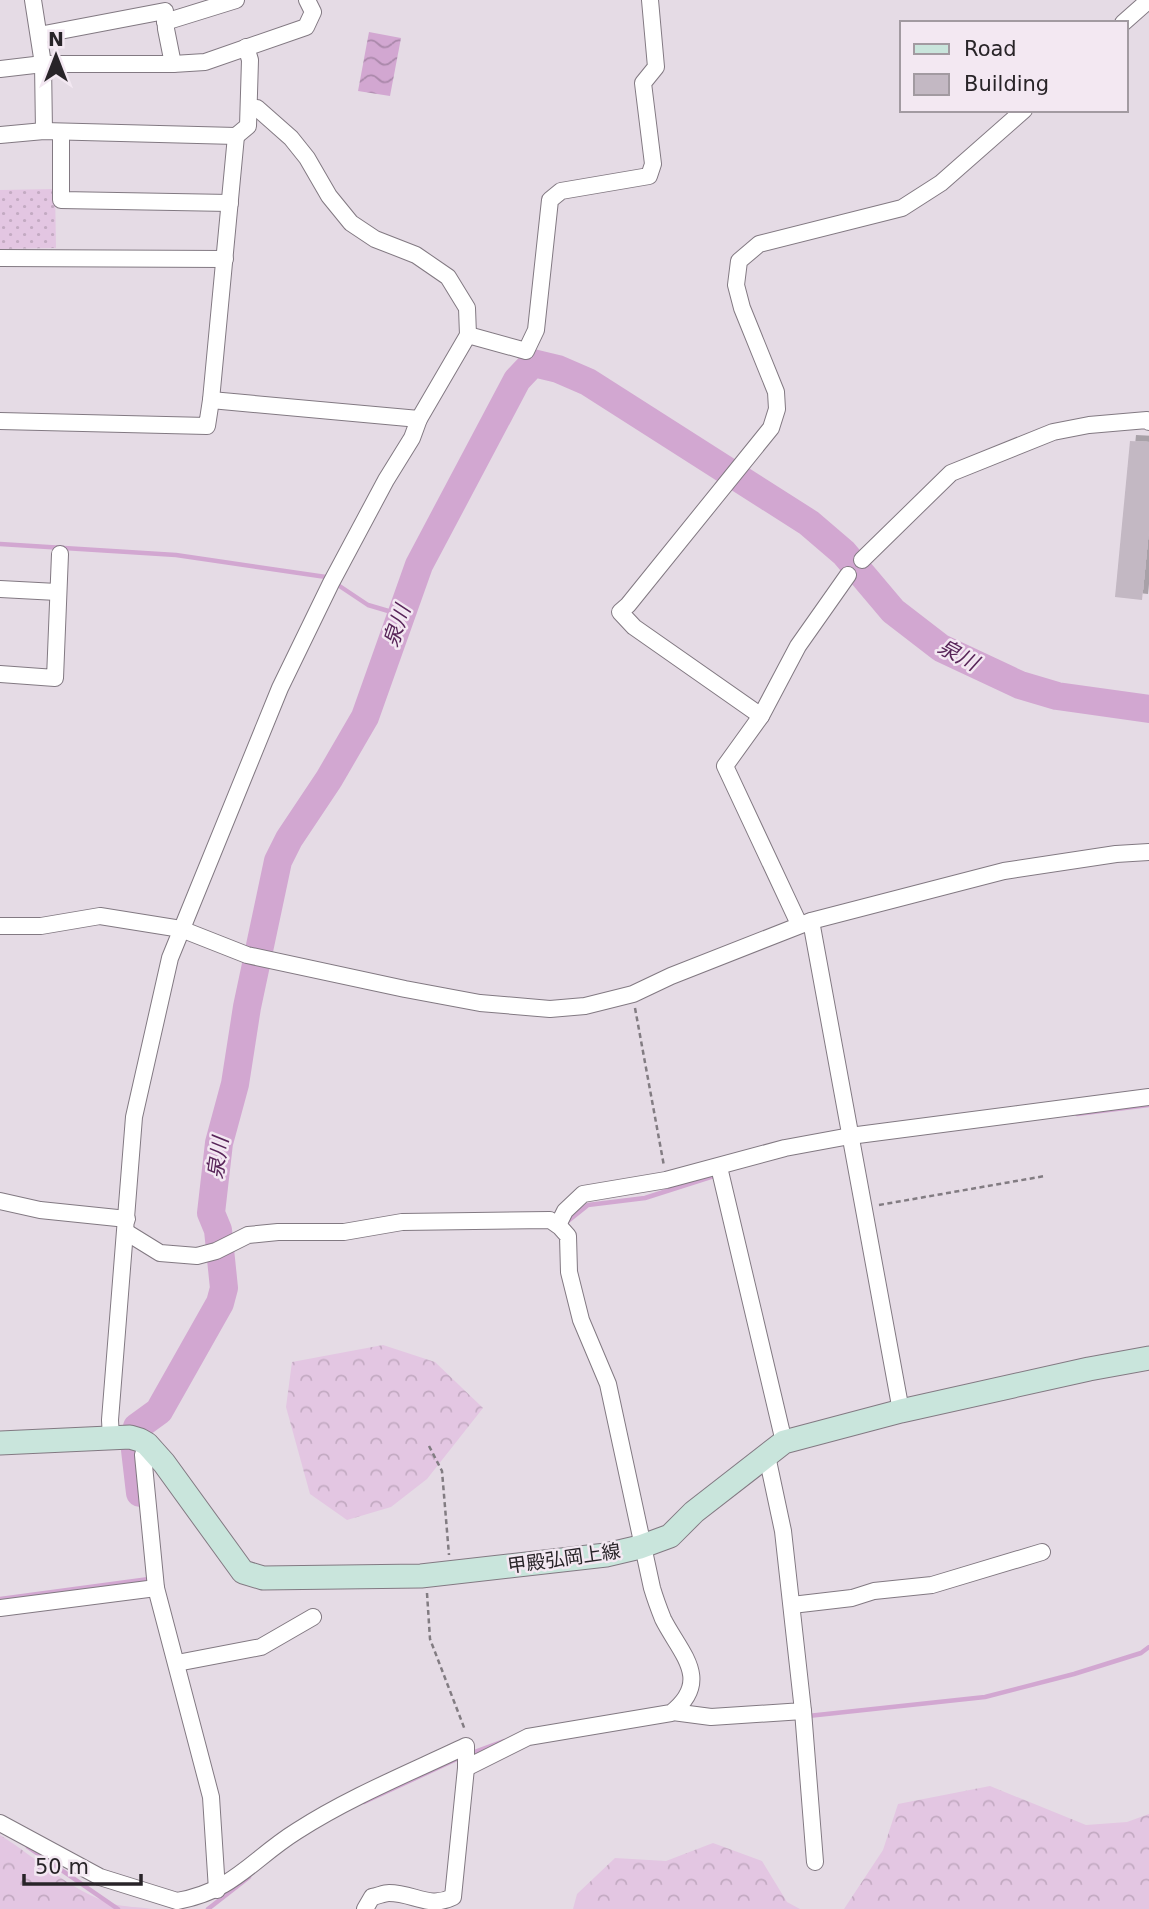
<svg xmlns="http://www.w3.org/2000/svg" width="1149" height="1909" font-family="'DejaVu Sans','Noto Sans JP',sans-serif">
<defs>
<pattern id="forest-crowns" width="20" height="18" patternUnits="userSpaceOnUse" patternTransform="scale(1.75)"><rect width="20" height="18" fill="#e3c6e2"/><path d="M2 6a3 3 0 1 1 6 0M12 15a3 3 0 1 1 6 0" fill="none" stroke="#c3aac2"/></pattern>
<pattern id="park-dots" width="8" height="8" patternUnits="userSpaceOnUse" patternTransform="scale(1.75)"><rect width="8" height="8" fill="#e3c6e2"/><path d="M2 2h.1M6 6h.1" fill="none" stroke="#c3aac2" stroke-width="1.8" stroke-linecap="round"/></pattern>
<pattern id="water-waves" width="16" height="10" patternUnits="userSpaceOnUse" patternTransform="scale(1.75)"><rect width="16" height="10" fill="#d2a7d1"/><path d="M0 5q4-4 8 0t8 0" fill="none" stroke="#a8a"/></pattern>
<filter id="shadow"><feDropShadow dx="6" dy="-6" stdDeviation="0" flood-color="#0004"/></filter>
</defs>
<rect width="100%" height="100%" fill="#e5dbe5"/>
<g fill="url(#forest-crowns)">
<polygon points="383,1345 435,1362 483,1408 427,1479 391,1507 347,1520 310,1494 286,1407 292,1362"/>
<polygon points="990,1786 1086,1825 1127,1822 1149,1814 1149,1909 844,1909 883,1850 898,1804"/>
<path d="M0,1835C37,1858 70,1891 113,1904C125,1907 139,1907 152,1909H0Z"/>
<polygon points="713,1843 762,1861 787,1902 800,1909 573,1909 577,1894 615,1858 666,1861"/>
</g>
<polygon fill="url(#park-dots)" points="55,189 56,248 0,249 0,190"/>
<polygon fill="url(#water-waves)" points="369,32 401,38 390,96 358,91"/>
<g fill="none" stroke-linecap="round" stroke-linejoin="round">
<g stroke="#d2a7d1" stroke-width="4.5">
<polyline points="0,544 176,555 326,577 368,605 402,615"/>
<polyline points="1077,1114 1149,1105"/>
<polyline points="568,1221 588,1205 645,1198 717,1175"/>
<polyline points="0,1599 149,1579"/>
<polyline points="808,1716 985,1697 1074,1674 1141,1653 1149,1647"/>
<polyline points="469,1754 504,1741"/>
<polyline points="364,1802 461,1757"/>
<polyline points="28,1847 118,1909"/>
<polyline points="208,1909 249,1877"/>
</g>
<polyline stroke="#d2a7d1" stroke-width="28" points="140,1493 135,1450 137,1427 159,1411 220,1303 224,1288 218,1230 211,1213 219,1143 235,1084 247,1007 278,861 289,839 329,779 365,717 419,565 517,380 533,363 558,369 588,382 809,523 844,553 893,611 941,648 1020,685 1057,696 1149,709"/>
</g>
<polygon fill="#c3b8c3" filter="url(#shadow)" points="1130,441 1149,442 1149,530 1142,600 1115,597"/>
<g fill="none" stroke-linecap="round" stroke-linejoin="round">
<defs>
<g id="street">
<polyline points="33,0 43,64 44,131"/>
<polyline points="165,13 166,29 173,64"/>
<polyline points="165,22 236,0"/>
<polyline points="1123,23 1149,0"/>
<polyline points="39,35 165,11"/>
<polyline points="0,69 43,64 173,64 205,62 306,27 313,12 307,0"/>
<polyline points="61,132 61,200 230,203"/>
<polyline points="0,135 44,131 236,136 248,126 250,60 246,47"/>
<polyline points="0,258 225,259"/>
<polyline points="468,335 526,351 536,330 550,200 561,191 649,176 653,164 643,83 656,67 650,0"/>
<polyline points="211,400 419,419"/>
<polyline points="0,421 207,426 211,400 236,136"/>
<polyline points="862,560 951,473 1053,432 1089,425 1147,420 1149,422"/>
<polyline points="0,589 57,592"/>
<polyline points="0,674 55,678 60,554"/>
<polyline points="761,716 634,627 620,612 628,605 771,428 777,409 776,392 742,308 736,285 739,261 759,244 902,208 941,183 1024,110"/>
<polyline points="811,921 901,1411"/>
<polyline points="799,924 725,766 761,716 798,646 848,575"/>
<polyline points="0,926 41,926 100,916 181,929 247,955 405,989 480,1003 550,1009 585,1006 633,994 671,976 811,921 1004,871 1116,854 1149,852"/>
<polyline points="719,1167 784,1442"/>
<polyline points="0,1201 40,1210 127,1219"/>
<polyline points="558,1225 565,1211 583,1194 666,1180 785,1148 850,1136 1149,1097"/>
<polyline points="111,1438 110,1420 134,1117 170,958 280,688 331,583 386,480 412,438 419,419 468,335 467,308 448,277 416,255 375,239 351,223 329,196 307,158 291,138 257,108 249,108"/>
<polyline points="156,1588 211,1797 217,1890"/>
<polyline points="792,1605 852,1598 874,1591 932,1585 1042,1552"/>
<polyline points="0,1608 156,1588 143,1455 147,1444"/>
<polyline points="177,1663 261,1647 313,1617"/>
<polyline points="803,1711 815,1862"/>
<polyline points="673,1712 711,1717 803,1711 783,1531 767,1456"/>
<path d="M0,1823L100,1877L177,1901C234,1891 252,1859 297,1831C350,1797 409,1773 466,1746V1768L528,1737L671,1713C713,1680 680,1653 663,1619C659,1609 655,1598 652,1588L608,1384L581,1320L569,1272L568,1236L560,1227L550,1220L402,1222L344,1232H278L248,1235L216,1251L197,1256L160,1253L126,1232"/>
<path d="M365,1909L372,1897C378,1896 384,1893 389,1893C414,1893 429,1909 453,1897L466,1768"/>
</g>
<polyline id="secondary" points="0,1443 130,1437 140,1440 147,1444 164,1463 243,1572 263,1578 421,1576 606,1555 640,1547 670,1536 694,1512 784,1442 901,1411 1089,1369 1149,1358"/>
</defs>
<use href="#street" stroke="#827982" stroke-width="18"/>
<use href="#secondary" stroke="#827982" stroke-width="25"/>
<g stroke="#827c82" stroke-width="2.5" stroke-dasharray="5 3.5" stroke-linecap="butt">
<polyline points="635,1008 664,1166"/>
<polyline points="879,1205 1045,1176"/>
<polyline points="429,1446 442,1471 449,1555"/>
<polyline points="427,1593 430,1639 465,1730"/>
</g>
<use href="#street" stroke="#fff" stroke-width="16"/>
<use href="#secondary" stroke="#c9e5dc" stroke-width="23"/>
</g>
<g text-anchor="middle" stroke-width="5" stroke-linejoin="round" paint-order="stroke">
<g font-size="19" fill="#282428" stroke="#f3e8f2">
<text transform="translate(564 1558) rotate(-8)" y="7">甲殿弘岡上線</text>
</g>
<g font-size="21" font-style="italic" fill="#582559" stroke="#f3e8f2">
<text transform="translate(397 626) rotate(-71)" y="7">泉川</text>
<text transform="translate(958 655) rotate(28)" y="7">泉川</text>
<text transform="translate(218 1158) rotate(-82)" y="7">泉川</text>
</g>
</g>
<rect x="900" y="21" width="228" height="91" fill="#f3e8f2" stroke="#a29aa1" stroke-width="2"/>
<rect x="914" y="44" width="35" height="10" fill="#c9e5dc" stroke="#a29aa1" stroke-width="2"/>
<text x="964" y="56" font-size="21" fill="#282428">Road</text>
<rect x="914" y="74" width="35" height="21" fill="#c3b8c3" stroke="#a29aa1" stroke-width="2"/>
<text x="964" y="91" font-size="21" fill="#282428">Building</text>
<g transform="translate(56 56)" stroke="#f3e8f2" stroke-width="5" paint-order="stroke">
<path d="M0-5L12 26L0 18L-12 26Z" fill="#282428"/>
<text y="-10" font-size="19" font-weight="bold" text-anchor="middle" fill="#282428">N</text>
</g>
<path d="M24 1874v10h117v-10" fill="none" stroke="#282428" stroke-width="3.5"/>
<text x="35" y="1874" font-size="21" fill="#282428" stroke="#f3e8f2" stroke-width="5" paint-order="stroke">50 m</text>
</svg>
